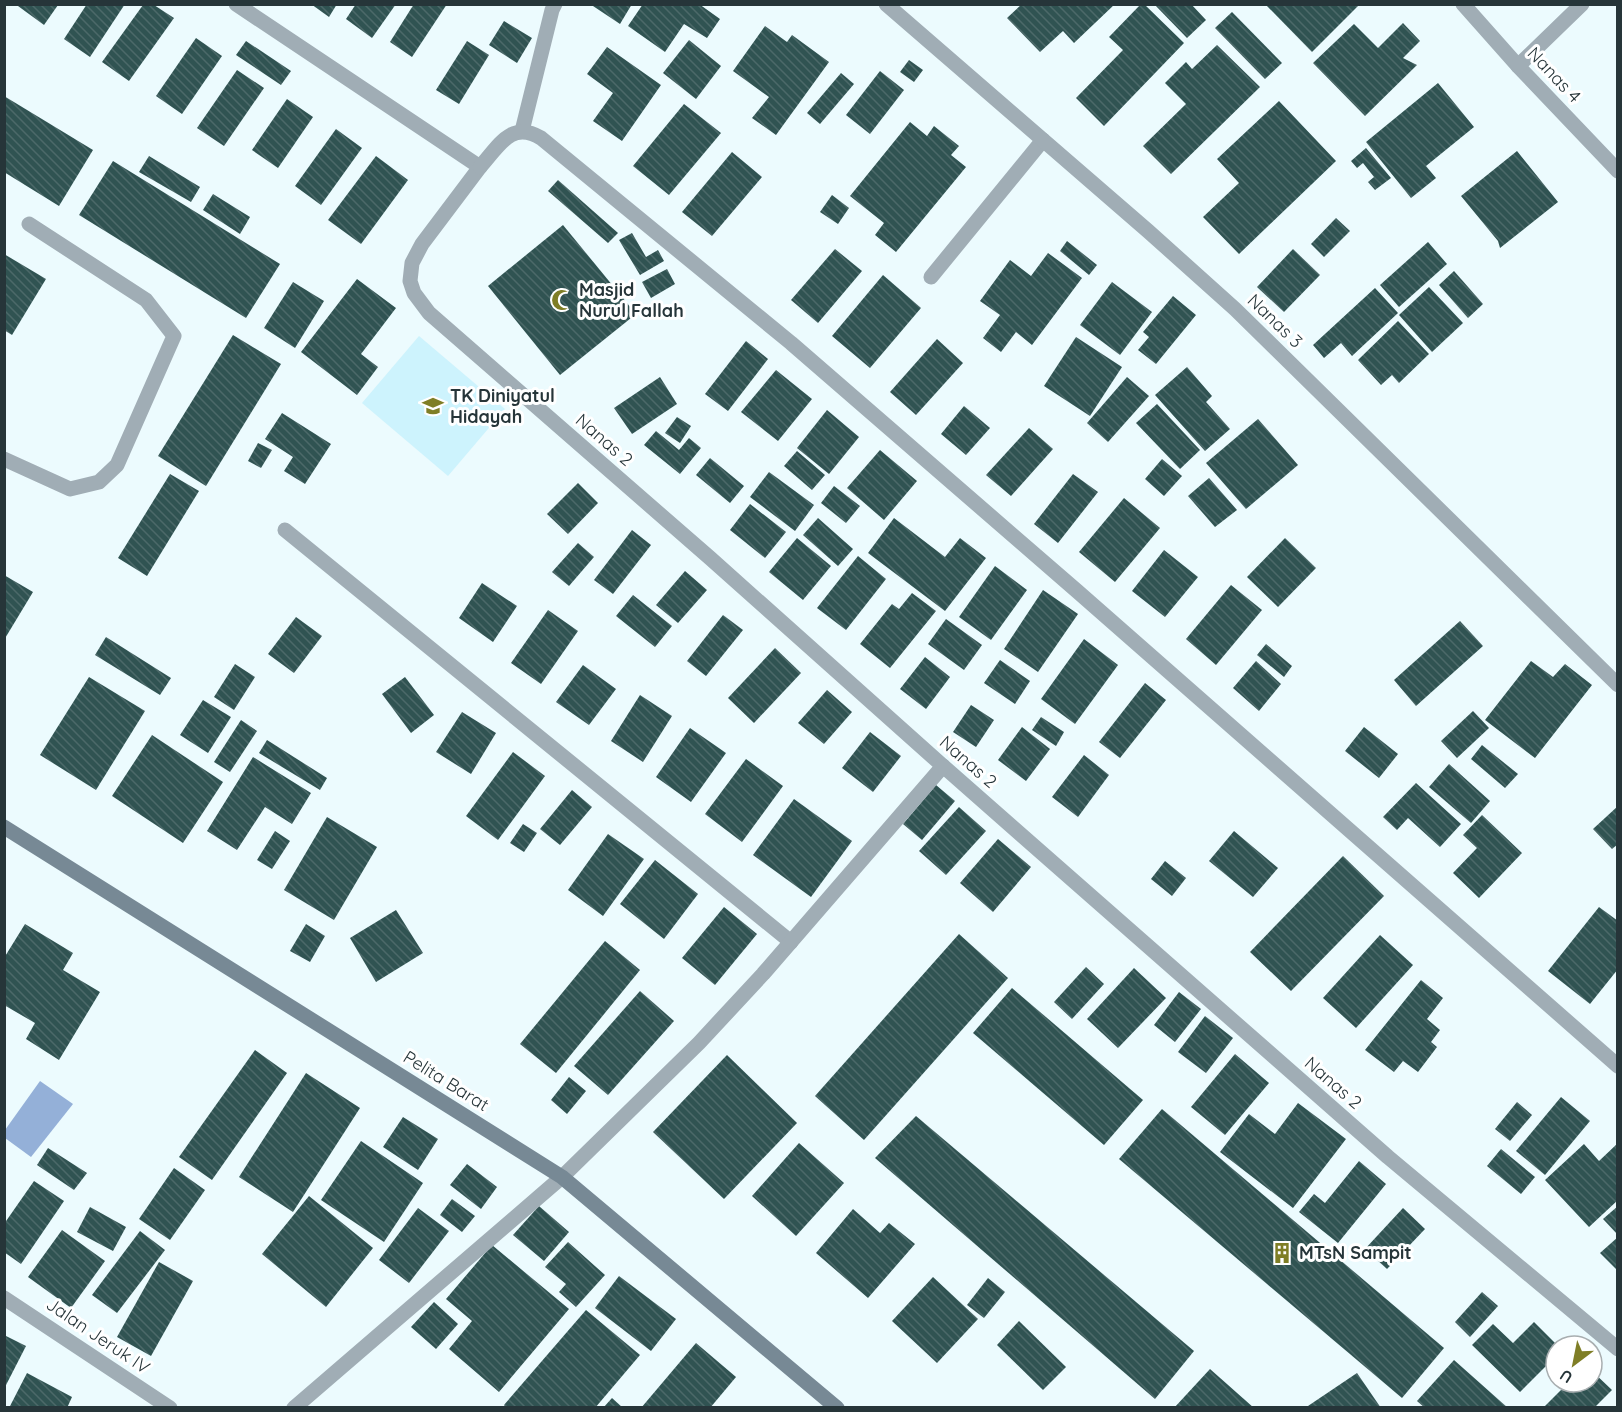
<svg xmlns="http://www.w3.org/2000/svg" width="1622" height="1412" font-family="Quicksand,sans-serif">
<defs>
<pattern id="building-back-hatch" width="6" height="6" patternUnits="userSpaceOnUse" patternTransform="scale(1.5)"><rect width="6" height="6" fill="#305352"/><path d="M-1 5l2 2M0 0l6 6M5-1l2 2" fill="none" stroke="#4c6969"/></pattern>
</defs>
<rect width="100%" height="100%" fill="#ecfbfe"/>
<polygon fill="#cdf3fd" points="419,336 505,409 448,476 362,403"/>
<polygon fill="#94b0d8" points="40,1081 73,1104 31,1157 5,1138 5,1130"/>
<g fill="url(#building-back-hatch)">
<polygon points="87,4 125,4 90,57 64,39"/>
<polygon points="311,4 337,4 329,17"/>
<polygon points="356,4 396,4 372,38 346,19"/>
<polygon points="414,4 447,4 412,57 390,42"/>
<polygon points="590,4 632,4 620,24"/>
<polygon points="643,4 699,4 720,19 707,38 684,24 665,52 628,26"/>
<polygon points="1022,4 1115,4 1074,43 1063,31 1040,52 1007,18"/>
<polygon points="1141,4 1144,4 1184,43 1104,126 1076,98 1123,50 1109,37"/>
<polygon points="1154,4 1191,4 1206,20 1187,38"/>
<polygon points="1265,4 1360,4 1312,52"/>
<polygon points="19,5 58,5 44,25 18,6"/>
<polygon points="143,5 154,5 174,18 129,81 102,62"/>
<polygon points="1232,12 1282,63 1265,79 1215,28"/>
<polygon points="504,21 532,38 517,63 489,45"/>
<polygon points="1403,23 1420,41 1403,58 1417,65 1365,116 1313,63 1354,24 1378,48"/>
<polygon points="765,26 787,42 792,35 829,62 776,135 752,118 769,97 733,71"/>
<polygon points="196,38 222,56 182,114 156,96"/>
<polygon points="689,40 721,66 696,99 663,73"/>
<polygon points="246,41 291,71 281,85 236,55"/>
<polygon points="467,41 489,55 459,104 436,90"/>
<polygon points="1217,45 1260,87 1171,174 1143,146 1186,104 1165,83 1186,62 1192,69"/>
<polygon points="607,47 661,85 622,141 593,121 613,93 587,74"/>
<polygon points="909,60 923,70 914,82 900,72"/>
<polygon points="237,70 264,88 224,146 197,128"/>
<polygon points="880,71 904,90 870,134 846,115"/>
<polygon points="841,73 854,84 820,124 807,113"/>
<polygon points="1438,83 1474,127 1426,166 1436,178 1411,198 1366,142"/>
<polygon points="4,96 93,150 59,206 4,172"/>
<polygon points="287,99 313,117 278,168 252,150"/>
<polygon points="1279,101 1336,161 1239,254 1203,217 1239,183 1217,159"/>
<polygon points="684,104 721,133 669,195 633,166"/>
<polygon points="910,122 927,136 934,126 959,146 951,155 966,167 896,252 875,235 884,223 850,196"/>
<polygon points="336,129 362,148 321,205 295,186"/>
<polygon points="1366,148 1391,178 1375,190 1368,182 1374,177 1363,163 1357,168 1351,161"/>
<polygon points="1517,151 1558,202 1500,248 1498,241 1461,196"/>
<polygon points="732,152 762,177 712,236 682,212"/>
<polygon points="149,156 200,187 191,202 139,172"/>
<polygon points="376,156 408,180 361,244 328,220"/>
<polygon points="113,161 280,264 246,318 79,215"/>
<polygon points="558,180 618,233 608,243 548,191"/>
<polygon points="213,194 250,217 240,234 203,210"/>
<polygon points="832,195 849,208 838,224 820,212"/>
<polygon points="1336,218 1350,231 1324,257 1311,244"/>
<polygon points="563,225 636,314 560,375 488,286"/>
<polygon points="632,233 646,257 658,250 664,261 640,275 619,240"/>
<polygon points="1067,241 1097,265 1089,275 1060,251"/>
<polygon points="1428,242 1447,264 1399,307 1380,285"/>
<polygon points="835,249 862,271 818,323 791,300"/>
<polygon points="1293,249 1320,275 1284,312 1257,287"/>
<polygon points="1048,253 1082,278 1032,345 1016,332 1001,352 983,338 1000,315 980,301 1010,260 1031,276"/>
<polygon points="4,254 46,279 12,335 4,330"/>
<polygon points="667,269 675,284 651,298 642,282"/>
<polygon points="1454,271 1483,304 1468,318 1439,285"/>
<polygon points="883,275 921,308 870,368 832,336"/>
<polygon points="357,279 396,308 361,354 378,367 357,395 301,352"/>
<polygon points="293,282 324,301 295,348 264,328"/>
<polygon points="1112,282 1152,312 1120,355 1080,325"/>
<polygon points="1429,287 1463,323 1432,352 1399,315"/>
<polygon points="1375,288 1398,313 1352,356 1341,343 1324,358 1313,345"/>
<polygon points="1173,296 1196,315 1156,364 1138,350 1149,337 1143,332"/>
<polygon points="1398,321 1429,354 1399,383 1392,375 1381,385 1358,360"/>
<polygon points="233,335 281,364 206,486 158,456"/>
<polygon points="1076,337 1122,367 1090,416 1044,386"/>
<polygon points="937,339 963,363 916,415 890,392"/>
<polygon points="746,341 768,359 728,411 705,394"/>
<polygon points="1187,367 1212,396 1206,402 1230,429 1205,451 1155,395"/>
<polygon points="776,370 812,399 778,441 741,412"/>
<polygon points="660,377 677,404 632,434 614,408"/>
<polygon points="1127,377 1149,396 1108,442 1087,423"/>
<polygon points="1157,404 1200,450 1180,469 1136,423"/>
<polygon points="964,406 990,428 966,455 941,434"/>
<polygon points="827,410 859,437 829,474 797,448"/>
<polygon points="282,413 331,444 305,484 284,471 293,457 265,439"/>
<polygon points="677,417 691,426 680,443 665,433"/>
<polygon points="1258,419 1298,465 1246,509 1206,463"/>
<polygon points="1029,428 1053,449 1011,496 986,475"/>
<polygon points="656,431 679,450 689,438 701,448 680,474 644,445"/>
<polygon points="258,443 272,450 261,468 248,461"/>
<polygon points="880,450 917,481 884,520 847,488"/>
<polygon points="797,451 825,475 812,490 784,466"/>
<polygon points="710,458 744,486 730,503 696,475"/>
<polygon points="1162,459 1182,476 1164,496 1145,479"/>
<polygon points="769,472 814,505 795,531 750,497"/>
<polygon points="170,474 199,491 147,576 118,558"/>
<polygon points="1073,474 1098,492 1058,543 1034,524"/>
<polygon points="1209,478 1237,510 1215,527 1188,496"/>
<polygon points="578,483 598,503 568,534 547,514"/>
<polygon points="834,486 860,506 846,523 821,503"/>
<polygon points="1124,498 1160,528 1115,582 1079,552"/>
<polygon points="750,504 786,532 765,558 730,530"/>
<polygon points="818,518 853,549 838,566 803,535"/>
<polygon points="894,518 945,557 960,538 986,558 945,611 868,553"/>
<polygon points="632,530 651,545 613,594 594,580"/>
<polygon points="797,538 831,566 803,600 769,572"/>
<polygon points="1285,538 1316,568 1278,607 1247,577"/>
<polygon points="578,543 594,557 569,586 552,572"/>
<polygon points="1164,550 1198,577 1165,617 1132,591"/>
<polygon points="858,556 886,579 846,630 817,608"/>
<polygon points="995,566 1027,590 991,640 959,617"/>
<polygon points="685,571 707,590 678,623 656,605"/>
<polygon points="4,575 33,592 4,640"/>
<polygon points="482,583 517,606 493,642 459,618"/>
<polygon points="1231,585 1262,610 1216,665 1186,639"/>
<polygon points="1043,590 1078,614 1038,672 1004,649"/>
<polygon points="912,593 936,611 890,668 860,644 892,604 899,609"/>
<polygon points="633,595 672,626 655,647 616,616"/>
<polygon points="548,610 578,631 541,684 511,663"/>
<polygon points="723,615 743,630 706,676 687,661"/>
<polygon points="296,617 322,636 294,673 268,654"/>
<polygon points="946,619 982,645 964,670 928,644"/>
<polygon points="1460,621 1483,646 1416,706 1394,680"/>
<polygon points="106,637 171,678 160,695 95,655"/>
<polygon points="1084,639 1118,665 1075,724 1041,699"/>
<polygon points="1266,644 1292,666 1284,677 1257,655"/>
<polygon points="775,648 801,673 754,723 728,698"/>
<polygon points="925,657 950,677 926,709 900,689"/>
<polygon points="1000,660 1030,681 1015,704 984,683"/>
<polygon points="1256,661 1281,684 1259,711 1233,688"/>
<polygon points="1531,661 1553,677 1565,664 1592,685 1535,758 1485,720"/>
<polygon points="235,664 255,677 234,710 214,697"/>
<polygon points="583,665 616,689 589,725 556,702"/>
<polygon points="89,677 145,711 96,790 40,755"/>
<polygon points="405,677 434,715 411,733 382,694"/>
<polygon points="1145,683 1166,700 1120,758 1099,742"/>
<polygon points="827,690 852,712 824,744 798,723"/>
<polygon points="640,695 672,716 643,762 611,741"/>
<polygon points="203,700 231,717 208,753 180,735"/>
<polygon points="971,705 994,720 976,747 953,732"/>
<polygon points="1473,711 1489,728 1457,758 1441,741"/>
<polygon points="462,712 496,733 471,774 436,752"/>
<polygon points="1041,717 1064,732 1056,746 1032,730"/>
<polygon points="241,720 257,731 230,772 214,762"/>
<polygon points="1022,727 1050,749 1026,781 998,760"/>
<polygon points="1364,727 1398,754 1379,778 1345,751"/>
<polygon points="690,728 726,753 691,802 656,777"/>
<polygon points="870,732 901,756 873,792 842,768"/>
<polygon points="152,735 223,782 183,843 112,796"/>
<polygon points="267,740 327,778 320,790 259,753"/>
<polygon points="1482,745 1518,774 1505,788 1471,759"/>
<polygon points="513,752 545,776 498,840 466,816"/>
<polygon points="1084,755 1109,775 1078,817 1052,797"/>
<polygon points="253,757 311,793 292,824 265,807 237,850 207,831"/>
<polygon points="746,759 783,786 742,842 705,814"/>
<polygon points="1449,764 1490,801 1471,823 1429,787"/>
<polygon points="1416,783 1461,824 1440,847 1408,818 1397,830 1383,817"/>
<polygon points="936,785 955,801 922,840 903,824"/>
<polygon points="572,790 592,807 560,845 540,829"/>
<polygon points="794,799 852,841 811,897 753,855"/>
<polygon points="1618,806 1618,844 1612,849 1593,829"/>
<polygon points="959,807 986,831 946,875 919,851"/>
<polygon points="1482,815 1522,853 1479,898 1453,873 1477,848 1463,835"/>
<polygon points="327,817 377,847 334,920 284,890"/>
<polygon points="523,824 537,833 524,852 510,843"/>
<polygon points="275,831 290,841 272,869 257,860"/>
<polygon points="1234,831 1278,868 1253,897 1209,861"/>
<polygon points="608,834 644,859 603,916 568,890"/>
<polygon points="998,839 1031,867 993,912 960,883"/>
<polygon points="1343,856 1384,896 1291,991 1250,952"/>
<polygon points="655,860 698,894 664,939 620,904"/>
<polygon points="1165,861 1186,878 1172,896 1151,879"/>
<polygon points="724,907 757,934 715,985 682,958"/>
<polygon points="1599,907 1618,921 1618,969 1590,1004 1548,971"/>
<polygon points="396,910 423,953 376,982 350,938"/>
<polygon points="25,924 73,953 63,970 100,992 59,1060 26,1039 35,1023 4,1005 4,958"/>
<polygon points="306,924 325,936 310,962 290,951"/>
<polygon points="959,934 1008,978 864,1140 815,1096"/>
<polygon points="1380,935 1413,965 1356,1028 1323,998"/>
<polygon points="605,941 640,970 556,1073 520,1044"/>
<polygon points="1086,967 1104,984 1072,1019 1054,1002"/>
<polygon points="1134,968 1166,998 1118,1048 1087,1019"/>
<polygon points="1421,980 1443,998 1427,1019 1440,1030 1431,1042 1437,1047 1418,1072 1403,1061 1394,1072 1365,1050"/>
<polygon points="1012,988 1143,1100 1104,1145 973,1033"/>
<polygon points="640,991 674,1021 608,1095 574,1066"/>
<polygon points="1179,992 1201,1009 1175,1042 1154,1025"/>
<polygon points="1205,1016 1233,1038 1206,1073 1178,1052"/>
<polygon points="255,1050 287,1073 212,1180 179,1157"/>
<polygon points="1235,1054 1269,1083 1225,1135 1191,1107"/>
<polygon points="727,1055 797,1123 724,1199 653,1132"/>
<polygon points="306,1073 360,1108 293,1212 239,1177"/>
<polygon points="569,1077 586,1091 567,1114 551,1100"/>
<polygon points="1561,1097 1590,1121 1545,1175 1516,1151"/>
<polygon points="1517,1102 1532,1115 1510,1141 1495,1129"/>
<polygon points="1298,1103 1346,1139 1293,1208 1220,1152 1249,1114 1275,1134"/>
<polygon points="1162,1109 1444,1348 1402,1398 1119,1159"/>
<polygon points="916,1116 1194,1351 1155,1399 875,1158"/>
<polygon points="403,1117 438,1139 418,1170 383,1147"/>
<polygon points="361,1141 423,1183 384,1242 321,1200"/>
<polygon points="799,1143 844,1183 796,1236 752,1196"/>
<polygon points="1618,1143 1618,1200 1589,1227 1545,1180 1584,1144 1599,1161"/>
<polygon points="48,1148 87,1173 74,1190 37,1165"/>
<polygon points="1501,1149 1535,1177 1521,1194 1487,1166"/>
<polygon points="1359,1161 1386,1184 1338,1243 1299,1212 1314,1194 1325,1203"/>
<polygon points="467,1164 497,1187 481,1209 450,1185"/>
<polygon points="174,1168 205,1190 170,1240 139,1219"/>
<polygon points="34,1181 64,1201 21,1264 4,1252 4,1224"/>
<polygon points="309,1196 373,1248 326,1307 262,1254"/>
<polygon points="452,1199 475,1216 462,1232 440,1215"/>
<polygon points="539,1206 569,1232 544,1261 513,1235"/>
<polygon points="1618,1206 1618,1235 1603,1219"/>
<polygon points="90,1207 126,1227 113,1251 77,1232"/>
<polygon points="418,1208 449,1231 409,1283 379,1260"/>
<polygon points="1403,1208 1425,1229 1387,1269 1365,1249"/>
<polygon points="853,1209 880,1233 889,1223 915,1244 868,1298 816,1253"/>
<polygon points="62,1230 105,1261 71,1308 28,1277"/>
<polygon points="140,1231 165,1250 117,1313 92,1295"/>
<polygon points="1618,1237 1618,1271 1600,1253"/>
<polygon points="568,1242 605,1275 576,1307 559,1292 566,1284 545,1267"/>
<polygon points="492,1245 569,1309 499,1392 449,1349 472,1321 446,1299"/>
<polygon points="159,1262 193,1281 151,1356 117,1337"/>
<polygon points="619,1276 676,1319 651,1351 595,1308"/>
<polygon points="933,1277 978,1319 937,1363 892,1321"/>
<polygon points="988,1278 1005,1292 984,1318 967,1305"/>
<polygon points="1482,1292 1498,1306 1470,1337 1455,1322"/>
<polygon points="434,1302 458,1324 436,1349 411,1327"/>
<polygon points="586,1310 640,1355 595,1408 506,1408 504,1405"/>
<polygon points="1019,1321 1066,1367 1043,1390 997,1345"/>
<polygon points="1534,1322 1558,1346 1556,1346 1556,1356 1520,1392 1472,1345 1493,1324 1513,1343"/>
<polygon points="4,1335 26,1346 4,1389"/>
<polygon points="696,1343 736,1377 710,1408 641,1408"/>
<polygon points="1454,1360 1508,1408 1425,1408 1417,1401"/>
<polygon points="1210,1369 1254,1408 1174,1408"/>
<polygon points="1592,1371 1612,1390 1594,1408 1543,1408 1569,1382 1592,1382"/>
<polygon points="27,1373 72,1397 67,1408 9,1408"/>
<polygon points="1357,1373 1381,1408 1305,1408"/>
<polygon points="612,1398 623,1408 603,1408"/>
</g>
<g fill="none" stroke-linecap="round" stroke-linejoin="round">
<g stroke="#a0adb5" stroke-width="15">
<polyline points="931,277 1043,140"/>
<polyline points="4,459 70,489 99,482 117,465 174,336 146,300 29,224"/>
</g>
<g stroke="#a0adb5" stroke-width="15">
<polyline points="236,4 480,167 422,244 412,263 410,281 414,293 429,313 710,558 943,766 1388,1157 1618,1349"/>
<polyline points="886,4 1148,231 1235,309 1618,685"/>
<polyline points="1463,4 1518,66 1618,171"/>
<polyline points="1518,66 1582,4"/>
<polyline points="522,131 552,10 555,4"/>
<path d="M480,167C499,146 511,120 541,138L791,343L1077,591L1618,1066"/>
<polyline points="285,530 791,942"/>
<polyline points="4,1298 170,1408"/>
<polyline points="294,1408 562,1177 699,1043 763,974 943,766"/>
</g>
<polyline stroke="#778995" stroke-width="15" points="4,827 562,1177 837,1408"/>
</g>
<defs>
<symbol id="mosque-bare" viewBox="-9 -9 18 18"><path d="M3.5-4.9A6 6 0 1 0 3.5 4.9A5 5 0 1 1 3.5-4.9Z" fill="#7f7e26" stroke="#fff" stroke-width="2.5" paint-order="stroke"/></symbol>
<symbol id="school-bare" viewBox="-9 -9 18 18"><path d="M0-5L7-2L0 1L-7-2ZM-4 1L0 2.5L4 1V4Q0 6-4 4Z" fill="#7f7e26" stroke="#fff" stroke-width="2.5" paint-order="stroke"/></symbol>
<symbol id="building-bare" viewBox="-9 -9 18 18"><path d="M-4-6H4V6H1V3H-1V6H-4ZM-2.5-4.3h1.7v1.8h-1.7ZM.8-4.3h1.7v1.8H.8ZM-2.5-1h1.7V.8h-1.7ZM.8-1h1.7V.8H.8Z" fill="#7f7e26" stroke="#fff" stroke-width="2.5" paint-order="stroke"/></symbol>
</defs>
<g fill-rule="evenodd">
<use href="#mosque-bare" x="547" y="285" width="30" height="30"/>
<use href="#school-bare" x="418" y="391" width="30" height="30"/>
<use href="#building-bare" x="1267" y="1238" width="30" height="30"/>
</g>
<g text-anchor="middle" stroke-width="6" stroke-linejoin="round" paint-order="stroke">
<g font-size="18" fill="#263539" stroke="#fff">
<text transform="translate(1554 75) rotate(47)" y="6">Nanas 4</text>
<text transform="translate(1275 321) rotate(44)" y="6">Nanas 3</text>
<text transform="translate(604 440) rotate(41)" y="6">Nanas 2</text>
<text transform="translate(968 762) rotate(41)" y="6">Nanas 2</text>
<text transform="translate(446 1081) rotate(32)" y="6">Pelita Barat</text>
<text transform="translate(1333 1083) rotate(41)" y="6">Nanas 2</text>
<text transform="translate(98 1336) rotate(34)" y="6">Jalan Jeruk IV</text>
</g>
<g font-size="18" font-weight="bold" fill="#263539" stroke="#fff" text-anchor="start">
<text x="579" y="296">Masjid<tspan x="579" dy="21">Nurul Fallah</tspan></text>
<text x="450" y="402">TK Diniyatul<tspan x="450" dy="21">Hidayah</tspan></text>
<text x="1299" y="1259">MTsN Sampit</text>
</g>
</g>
<rect width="1622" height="1412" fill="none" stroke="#263539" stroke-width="12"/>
<g transform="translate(1574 1364) rotate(212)"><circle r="28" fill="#ffffff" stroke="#a8aeb0" stroke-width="1.5"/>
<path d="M0-4.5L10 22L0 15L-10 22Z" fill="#7f7e26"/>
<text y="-9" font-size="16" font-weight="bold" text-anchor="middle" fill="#263539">U</text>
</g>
</svg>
